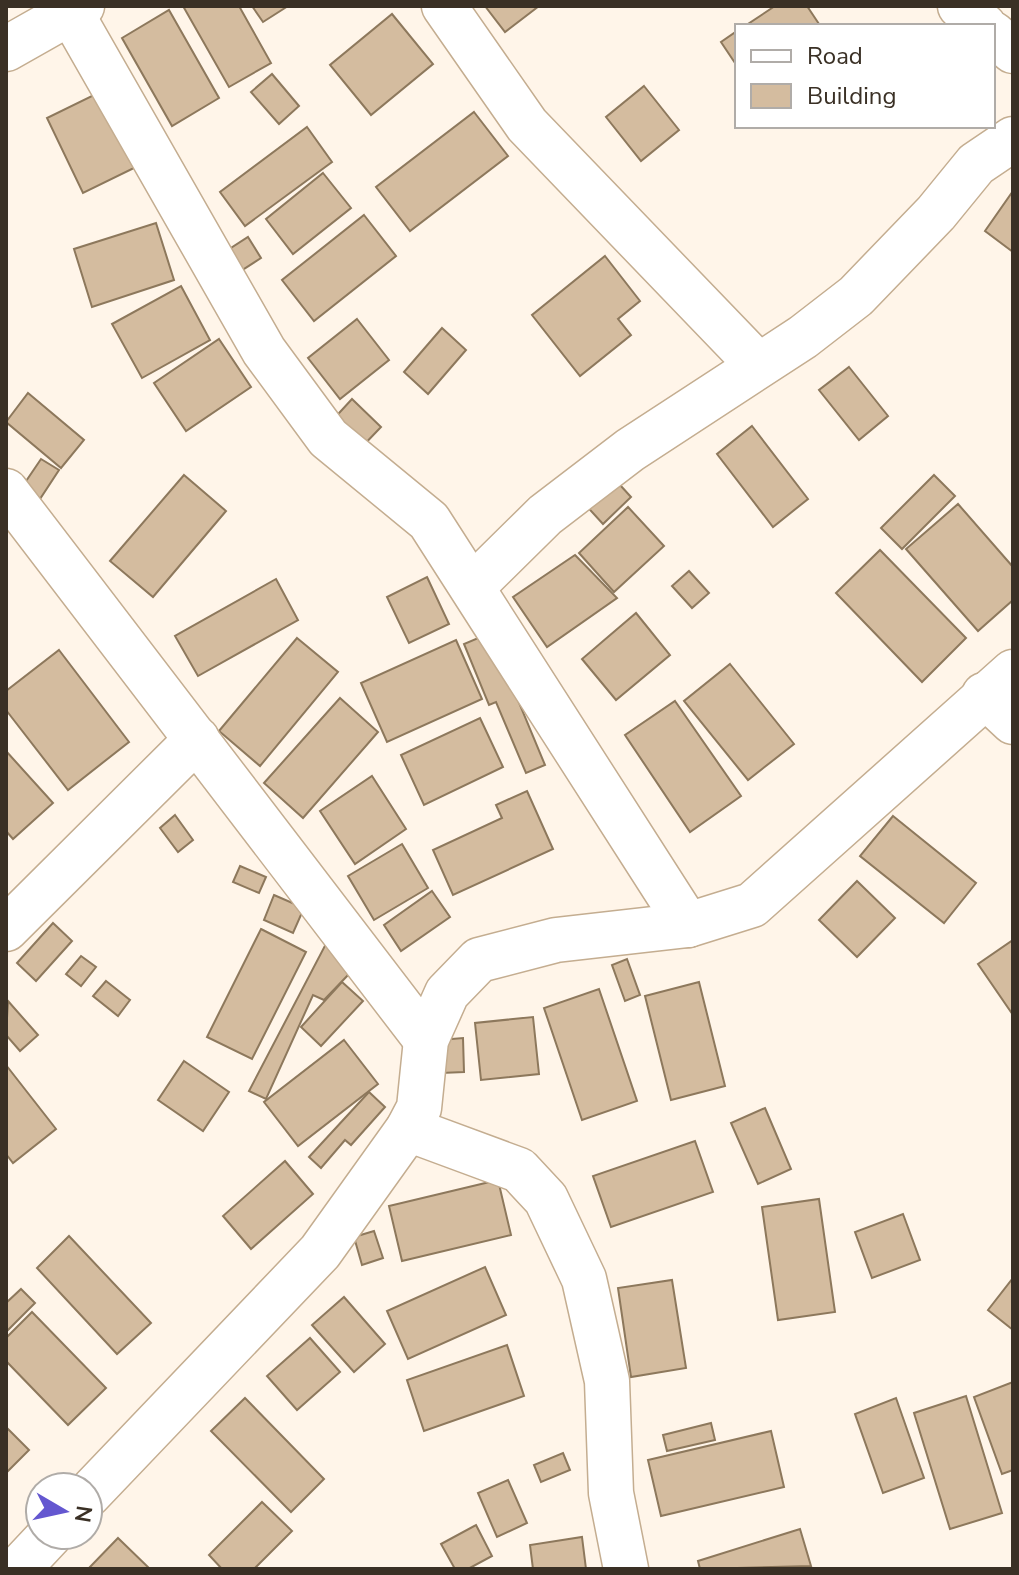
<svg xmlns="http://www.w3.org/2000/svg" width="1019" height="1575" font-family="'Nunito Sans',sans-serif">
<rect width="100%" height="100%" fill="#fff5e9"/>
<g fill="#d4bc9f" stroke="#8d785c" stroke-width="2">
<polygon points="183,6 239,6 271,63 229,87"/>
<polygon points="252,6 288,6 263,22"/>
<polygon points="485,6 539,6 505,32"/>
<polygon points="775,6 807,6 819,24 745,26"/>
<polygon points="169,10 219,98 172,126 122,38"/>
<polygon points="392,14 433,64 371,115 330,65"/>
<polygon points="737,31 737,66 721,42"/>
<polygon points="272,74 299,106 279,124 251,92"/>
<polygon points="644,86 679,130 641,161 606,117"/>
<polygon points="100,92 136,167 83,193 47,118"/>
<polygon points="474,112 508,156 410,231 376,187"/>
<polygon points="307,127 332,162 245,226 220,192"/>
<polygon points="323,173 351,208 293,254 266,219"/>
<polygon points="1013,191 1013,252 985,231"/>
<polygon points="364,215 396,256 314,321 282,280"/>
<polygon points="156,223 174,280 92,307 74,249"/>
<polygon points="248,237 261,258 233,276 220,255"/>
<polygon points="605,256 640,301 618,319 631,335 580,376 532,315"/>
<polygon points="181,286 210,340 142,378 112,324"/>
<polygon points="357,319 389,360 340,399 308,358"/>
<polygon points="442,328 466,350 428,394 404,372"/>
<polygon points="219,339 251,387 186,431 154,383"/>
<polygon points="849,367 888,416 859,440 819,390"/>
<polygon points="28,393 84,440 61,468 6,422"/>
<polygon points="352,399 381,427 357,452 328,425"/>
<polygon points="752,426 808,499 773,527 717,454"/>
<polygon points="41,459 59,470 36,505 18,493"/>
<polygon points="610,474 631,497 603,524 582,501"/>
<polygon points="184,475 226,511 153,597 110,561"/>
<polygon points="934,475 955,496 902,549 881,528"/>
<polygon points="958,504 1013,567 1013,600 978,631 906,549"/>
<polygon points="628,507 664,546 614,592 579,553"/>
<polygon points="880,550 966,638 922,682 836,593"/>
<polygon points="575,555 617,598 547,647 513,597"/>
<polygon points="689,571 709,593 692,608 672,586"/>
<polygon points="427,577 449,624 409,643 387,597"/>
<polygon points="276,579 298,620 198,676 175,636"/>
<polygon points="636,613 670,655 616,700 582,659"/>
<polygon points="490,633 545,765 526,773 496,702 489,705 464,644"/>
<polygon points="297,638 338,672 260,766 219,731"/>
<polygon points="456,640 482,699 387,742 361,683"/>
<polygon points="59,650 129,742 68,790 6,710 6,691"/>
<polygon points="730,664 794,744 748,780 684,701"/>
<polygon points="340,698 378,732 303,818 264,783"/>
<polygon points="675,701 741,796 690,832 625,735"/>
<polygon points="480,718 503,767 424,805 401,755"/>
<polygon points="6,751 53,803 13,839 6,831"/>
<polygon points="372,776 406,829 355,864 320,811"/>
<polygon points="527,791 553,849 453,895 433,850 502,818 496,805"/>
<polygon points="175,815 193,840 178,852 160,828"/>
<polygon points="893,816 976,883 944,923 860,856"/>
<polygon points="402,844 428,888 374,920 348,876"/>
<polygon points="240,866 266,877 259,893 233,882"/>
<polygon points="857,881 895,918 857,957 819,920"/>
<polygon points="432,891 450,917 401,951 384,925"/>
<polygon points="274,895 304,908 293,933 264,920"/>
<polygon points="53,923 72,941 36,981 17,963"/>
<polygon points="261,929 306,952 252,1059 207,1037"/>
<polygon points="329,938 349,974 324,1000 313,995 266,1099 249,1091"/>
<polygon points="1013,940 1013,1015 978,964"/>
<polygon points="81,956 96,967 81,986 66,974"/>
<polygon points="627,959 640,995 625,1001 612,965"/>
<polygon points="106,981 130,1000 118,1016 93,996"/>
<polygon points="342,982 363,1001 321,1046 301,1027"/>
<polygon points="699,982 725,1086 671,1100 645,996"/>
<polygon points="599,989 637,1101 582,1120 544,1008"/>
<polygon points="8,1001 38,1035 20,1051 6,1035"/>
<polygon points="533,1017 539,1074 481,1080 475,1023"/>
<polygon points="463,1038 464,1072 441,1073 440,1040"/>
<polygon points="344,1040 378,1084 298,1146 264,1102"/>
<polygon points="184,1061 229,1092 203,1131 158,1100"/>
<polygon points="6,1065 56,1129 13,1163 6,1154"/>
<polygon points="369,1092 385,1107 351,1145 345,1140 321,1168 309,1157"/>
<polygon points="765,1108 791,1169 758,1184 731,1123"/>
<polygon points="695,1141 713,1192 611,1227 593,1176"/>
<polygon points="285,1161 313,1194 251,1249 223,1216"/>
<polygon points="498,1180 511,1235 402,1261 389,1206"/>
<polygon points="819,1199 835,1312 778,1320 762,1207"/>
<polygon points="903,1214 920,1260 872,1278 855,1232"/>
<polygon points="374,1231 383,1258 362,1265 354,1237"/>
<polygon points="69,1236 151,1323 117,1354 37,1268"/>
<polygon points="485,1267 506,1315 408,1359 387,1311"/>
<polygon points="1013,1278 1013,1330 988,1310"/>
<polygon points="672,1280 686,1368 631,1377 618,1288"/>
<polygon points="21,1289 35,1303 6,1332 6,1303"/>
<polygon points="344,1297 385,1344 354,1372 312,1325"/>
<polygon points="32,1312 106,1388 68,1425 6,1361 6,1338"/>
<polygon points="310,1338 340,1372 297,1410 267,1376"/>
<polygon points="507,1345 524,1396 424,1431 407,1380"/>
<polygon points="1013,1382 1013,1470 1002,1474 974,1397"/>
<polygon points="966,1396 1002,1513 950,1529 914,1413"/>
<polygon points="245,1398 324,1479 291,1512 211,1431"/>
<polygon points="896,1398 924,1478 883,1493 855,1414"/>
<polygon points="711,1423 715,1440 667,1451 663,1435"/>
<polygon points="6,1427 29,1450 6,1473"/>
<polygon points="771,1431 784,1487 661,1516 648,1460"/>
<polygon points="563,1453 570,1470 541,1482 534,1465"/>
<polygon points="508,1480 527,1523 497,1537 478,1493"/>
<polygon points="262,1502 292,1531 254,1569 222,1569 209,1555"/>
<polygon points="476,1525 492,1556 468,1569 455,1569 441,1544"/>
<polygon points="800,1529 811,1566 700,1569 698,1561"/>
<polygon points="582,1537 586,1569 533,1569 530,1545"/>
<polygon points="118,1538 150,1569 88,1569"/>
</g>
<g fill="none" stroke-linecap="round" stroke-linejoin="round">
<defs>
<g id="minor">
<polyline points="67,6 264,351 328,438 429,521 688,925"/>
<polyline points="444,6 527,125 758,365"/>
<polyline points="960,6 984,26"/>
<polyline points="993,34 1013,51"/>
<polyline points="6,49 82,6"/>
<polyline points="6,491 426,1040"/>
<polyline points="473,586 545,515 630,450 803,337 856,296 936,213 976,164 1013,139"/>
<polyline points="984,695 1013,722"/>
<polyline points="6,929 197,739"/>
<polyline points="408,1129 519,1170 546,1199 584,1279 607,1381 611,1493 626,1569"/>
<polyline points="88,1495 320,1252 408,1129 419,1108 426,1040 447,993 479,960 556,940 688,925 752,905 1013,672"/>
<polyline points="18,1569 50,1535"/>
</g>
</defs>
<use href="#minor" stroke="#c4ad90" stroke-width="47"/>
<use href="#minor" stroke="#fff" stroke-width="44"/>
</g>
<rect width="1019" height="1575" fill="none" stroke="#3a3025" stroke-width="16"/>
<rect x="735" y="24" width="260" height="104" fill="#ffffff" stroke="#b0aca8" stroke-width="2"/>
<rect x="751" y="50" width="40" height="12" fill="#ffffff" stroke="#b0aca8" stroke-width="2"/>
<text x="807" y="64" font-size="24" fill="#3a3025">Road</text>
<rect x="751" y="84" width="40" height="24" fill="#d4bc9f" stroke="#b0aca8" stroke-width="2"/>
<text x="807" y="104" font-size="24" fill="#3a3025">Building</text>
<g transform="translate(64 1511) rotate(99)"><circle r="38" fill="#ffffff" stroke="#b0aca8" stroke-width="2"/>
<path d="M0-6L14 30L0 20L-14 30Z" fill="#6457d0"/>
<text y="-12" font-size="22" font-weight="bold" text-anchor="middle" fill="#3a3025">N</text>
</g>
</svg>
